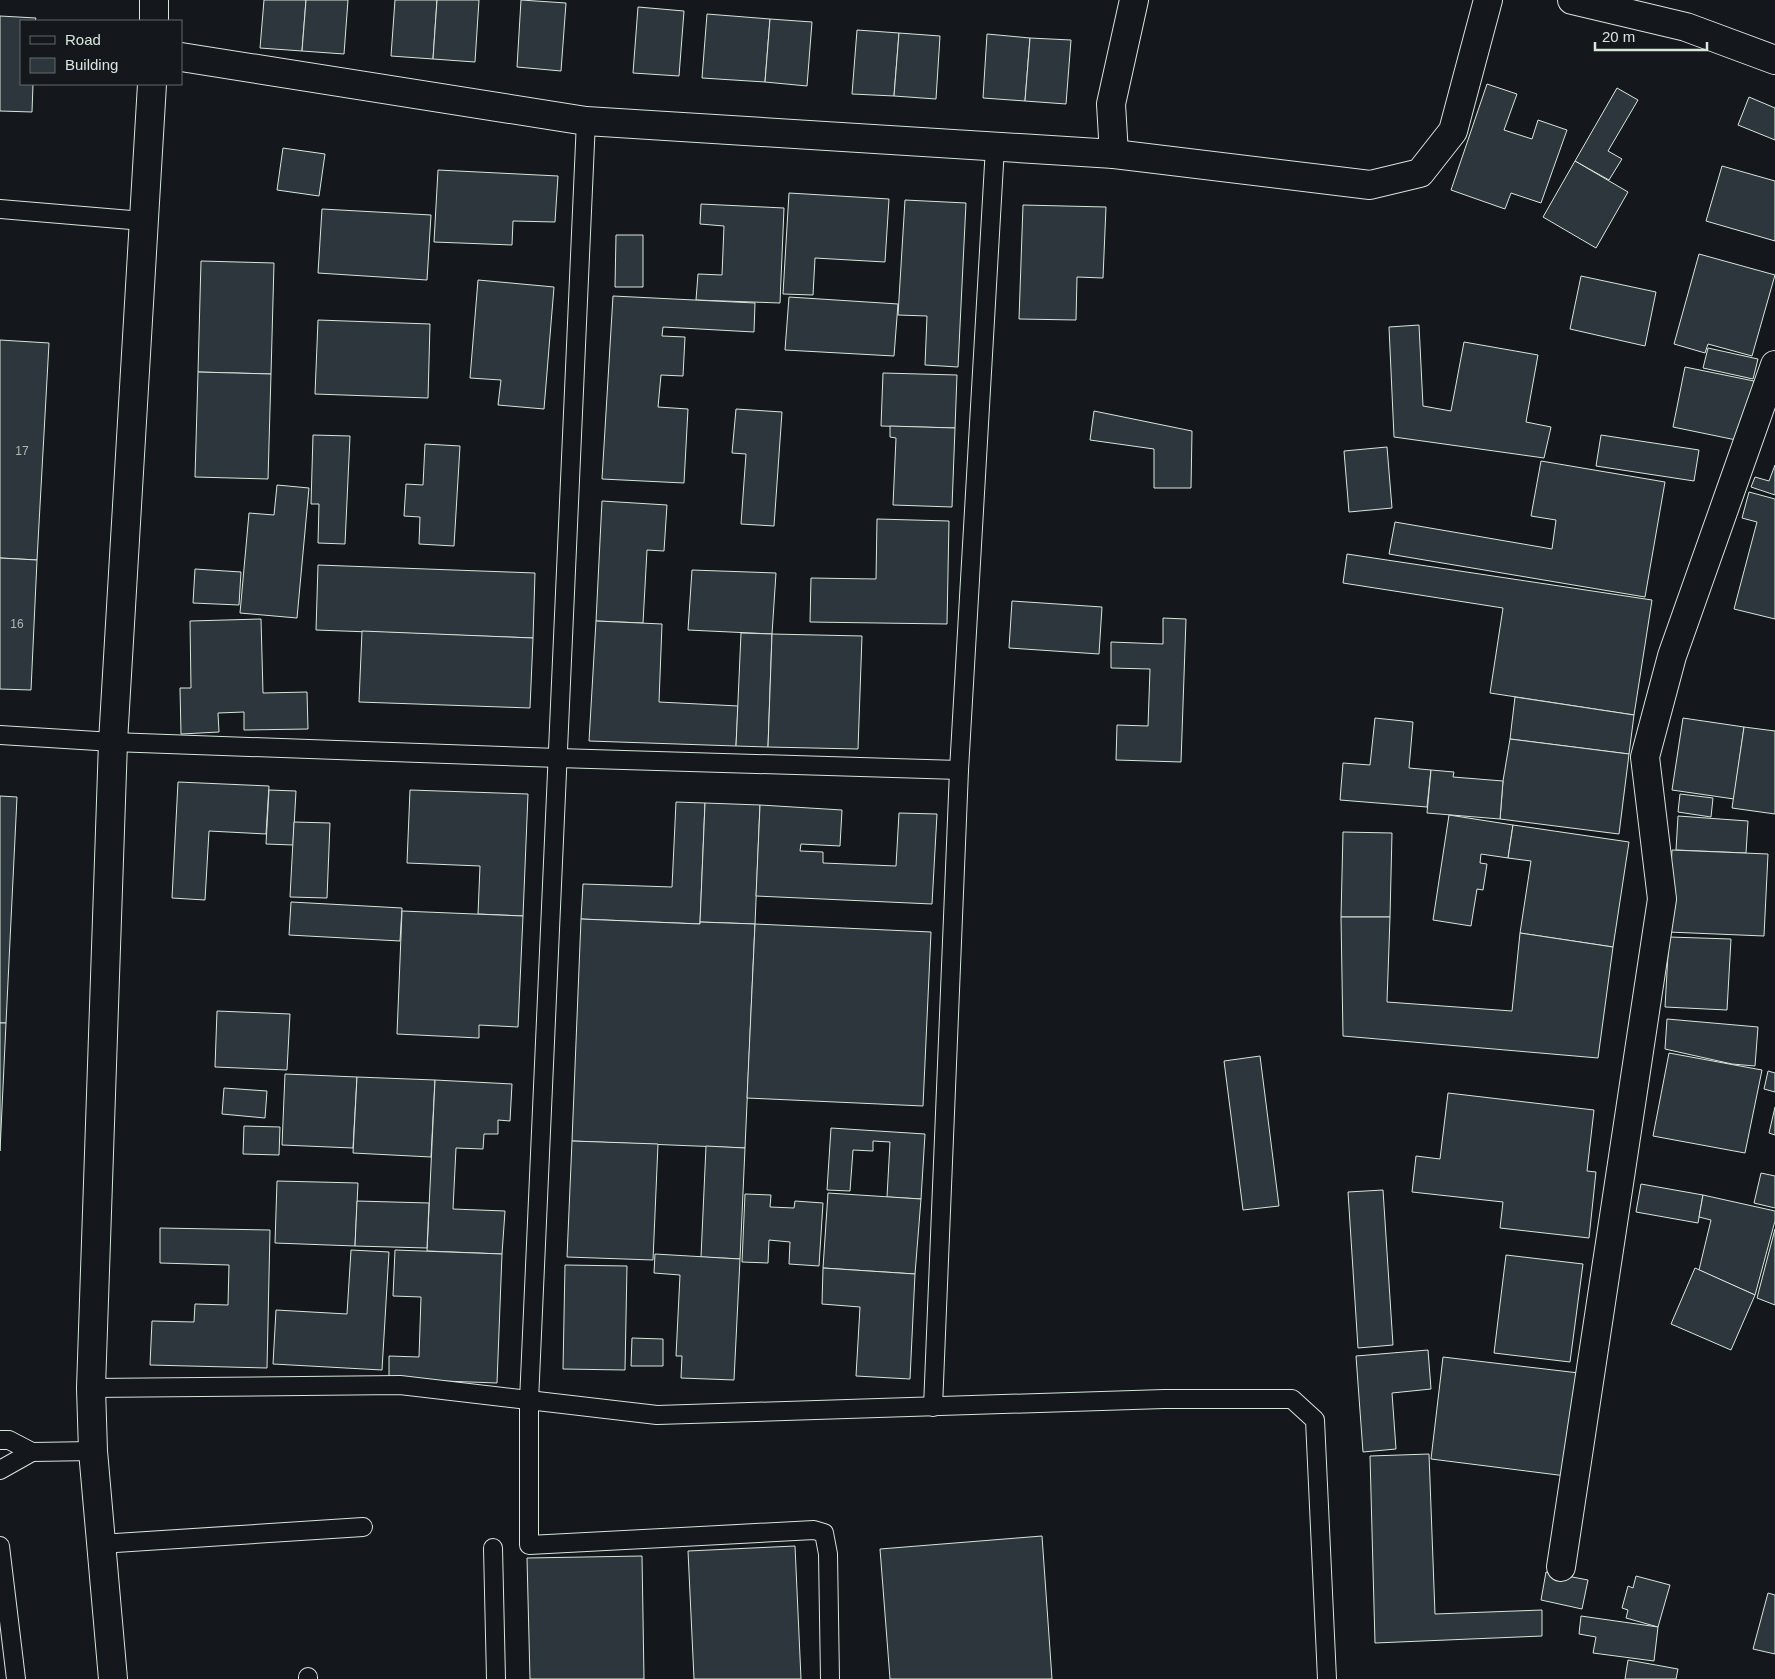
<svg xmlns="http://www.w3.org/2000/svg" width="1775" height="1679" font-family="Helvetica,sans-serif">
<rect width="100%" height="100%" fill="#14181c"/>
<g fill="#2c363c" stroke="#d8e6dc">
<polygon points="264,0 306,0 302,51 260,48"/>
<polygon points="306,0 348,0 344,54 302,51"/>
<polygon points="395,0 437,0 433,59 391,56"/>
<polygon points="437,0 479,0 475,62 433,59"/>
<polygon points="521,0 566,3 561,71 517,67"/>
<polygon points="638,7 684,11 679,76 633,73"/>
<polygon points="707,14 770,19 765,82 702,78"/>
<polygon points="0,16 36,18 35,21 21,21 21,84 33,84 32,112 0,111"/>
<polygon points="770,19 812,22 807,86 765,82"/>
<polygon points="857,30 899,33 894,96 852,94"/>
<polygon points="899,33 940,36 936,99 894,96"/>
<polygon points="987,34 1030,38 1025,101 983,98"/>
<polygon points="1030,38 1071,40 1066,104 1025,101"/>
<polygon points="1487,84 1517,94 1504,130 1532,139 1538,120 1567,130 1541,203 1511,193 1505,209 1451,190"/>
<polygon points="1617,88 1638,100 1608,151 1622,159 1609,180 1575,161"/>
<polygon points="1749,97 1775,108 1775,140 1738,125"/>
<polygon points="283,148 325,154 319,196 277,190"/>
<polygon points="1575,161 1628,192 1596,248 1543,217"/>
<polygon points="1722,166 1775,181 1775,241 1706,221"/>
<polygon points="438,170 558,176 555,222 513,221 512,245 434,242"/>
<polygon points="789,193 889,199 885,262 815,258 813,295 783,294"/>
<polygon points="905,200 966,203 958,367 925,365 927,316 898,315"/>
<polygon points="701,204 784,208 780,303 696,300 698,274 722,275 724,226 700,224"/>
<polygon points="1023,205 1106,207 1103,278 1077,277 1076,320 1019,319"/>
<polygon points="322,209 431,215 427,280 318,273"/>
<polygon points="616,235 643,235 643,287 615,287"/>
<polygon points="1699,254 1775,275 1752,356 1708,344 1705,353 1674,344"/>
<polygon points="201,261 274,263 271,374 198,372"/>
<polygon points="1581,276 1656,292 1645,346 1570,329"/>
<polygon points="478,280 554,287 544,409 498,405 501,380 470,378"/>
<polygon points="613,296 755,303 754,332 663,327 662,336 685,337 683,376 661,375 658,407 688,409 684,483 602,479"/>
<polygon points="789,297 898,304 894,356 785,350"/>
<polygon points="318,320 430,324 428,398 315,394"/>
<polygon points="1419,325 1423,406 1451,411 1464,342 1538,355 1526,422 1551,427 1544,458 1394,437 1389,327"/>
<polygon points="0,340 49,343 37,560 0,558"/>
<polygon points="1708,348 1758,359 1753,379 1703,368"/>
<polygon points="1685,367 1754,381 1741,441 1673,427"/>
<polygon points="198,372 271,374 268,479 195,477"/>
<polygon points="883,373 957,375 955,428 881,426"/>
<polygon points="736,409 782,412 774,526 741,524 746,454 732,453"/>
<polygon points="1094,411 1192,431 1191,488 1154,488 1154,449 1090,440"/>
<polygon points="890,426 955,428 952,507 893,505 896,438 890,437"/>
<polygon points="313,435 350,436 345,544 318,543 319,504 311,504"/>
<polygon points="1601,435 1699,450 1694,481 1596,466"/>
<polygon points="425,444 460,446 454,546 419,544 420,517 404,516 406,484 423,485"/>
<polygon points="1387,447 1392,508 1349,512 1344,451"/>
<polygon points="1541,461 1665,482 1645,597 1389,554 1395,522 1552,549 1556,520 1531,516"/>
<polygon points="1775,465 1775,495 1751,487 1755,477 1769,481"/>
<polygon points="277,485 309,488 297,618 240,613 249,513 274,515"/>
<polygon points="1749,492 1775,499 1775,619 1734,609 1757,522 1742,518"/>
<polygon points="602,501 667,505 664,551 647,550 643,623 596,621"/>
<polygon points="877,519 949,521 947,624 810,622 811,578 876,579"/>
<polygon points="1347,554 1652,600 1634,715 1490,693 1503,608 1343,583"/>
<polygon points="0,558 37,560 31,690 0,689"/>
<polygon points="318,565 535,573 533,638 316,630"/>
<polygon points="195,569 241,572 239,605 193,603"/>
<polygon points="692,570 776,573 772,634 688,630"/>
<polygon points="1012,601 1102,607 1099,654 1009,648"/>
<polygon points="1163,618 1186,619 1181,762 1116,760 1117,725 1148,726 1150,669 1111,668 1111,642 1163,644"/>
<polygon points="261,619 263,693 307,692 308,729 244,730 244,712 218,713 219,732 181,734 180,688 191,688 190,621"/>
<polygon points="596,621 662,624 659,702 738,706 736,746 589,741"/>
<polygon points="362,631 533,638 530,708 359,702"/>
<polygon points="741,633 772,634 768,747 736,746"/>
<polygon points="772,634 862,636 858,749 768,747"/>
<polygon points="1515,697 1634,715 1629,754 1510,739"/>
<polygon points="1375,718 1413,722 1409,768 1431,770 1427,807 1340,800 1343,763 1370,765"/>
<polygon points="1683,718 1744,727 1734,799 1672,790"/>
<polygon points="1744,727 1775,731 1775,814 1732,808"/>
<polygon points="1510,739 1629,754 1619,834 1500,819 1503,781"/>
<polygon points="1431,770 1454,772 1453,777 1503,781 1500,819 1427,813"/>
<polygon points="178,782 269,786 266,834 209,831 205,900 172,898"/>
<polygon points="269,790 296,791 293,845 266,844"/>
<polygon points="410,790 528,794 523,916 478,914 480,866 407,863"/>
<polygon points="1680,794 1713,798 1711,817 1678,812"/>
<polygon points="0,796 17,797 6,1023 0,1023"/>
<polygon points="676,802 705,803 700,924 581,919 583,884 672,887"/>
<polygon points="705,803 760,805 755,924 700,922"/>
<polygon points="760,805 842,810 840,846 801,844 800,851 823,852 823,863 896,866 899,813 937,814 932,904 756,896"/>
<polygon points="1449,815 1513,825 1508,858 1481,854 1480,863 1487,864 1483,890 1477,889 1471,926 1433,920"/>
<polygon points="1678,816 1748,821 1746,853 1676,850"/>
<polygon points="294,822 330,823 327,898 290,897"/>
<polygon points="1513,825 1629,842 1613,947 1520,933 1531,861 1508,858"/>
<polygon points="1343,832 1392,833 1390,917 1341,917"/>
<polygon points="1672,850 1768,854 1764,936 1668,932"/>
<polygon points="291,902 402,908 400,941 289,935"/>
<polygon points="402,911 523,916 518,1027 479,1025 479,1038 397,1034"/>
<polygon points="1341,917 1390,917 1387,1002 1512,1011 1520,933 1613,947 1598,1058 1343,1036"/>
<polygon points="581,919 700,924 700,922 755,924 745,1148 572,1141"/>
<polygon points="755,924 931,932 923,1106 747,1098"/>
<polygon points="1669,937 1731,939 1727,1010 1665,1007"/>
<polygon points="217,1011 290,1014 287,1070 215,1067"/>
<polygon points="1667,1019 1758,1027 1755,1066 1732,1064 1665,1049"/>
<polygon points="0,1023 6,1023 0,1151"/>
<polygon points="1669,1053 1762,1070 1745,1153 1653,1136"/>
<polygon points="1260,1056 1279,1206 1243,1210 1224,1061"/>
<polygon points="1768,1071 1775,1073 1775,1092 1764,1089"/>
<polygon points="285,1074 357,1077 353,1148 282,1145"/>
<polygon points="357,1077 435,1080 431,1157 353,1153"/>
<polygon points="435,1080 512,1084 510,1121 498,1120 498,1134 484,1134 483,1149 456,1148 453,1209 505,1211 502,1254 427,1251"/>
<polygon points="224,1088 267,1091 265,1118 222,1114"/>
<polygon points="1448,1093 1594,1110 1587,1171 1596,1172 1589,1238 1500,1228 1503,1202 1412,1192 1416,1156 1440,1159"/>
<polygon points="1775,1107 1775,1135 1769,1133"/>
<polygon points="244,1126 280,1127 279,1155 243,1154"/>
<polygon points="831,1128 925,1134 921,1199 887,1197 890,1142 873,1141 873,1151 853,1150 850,1191 827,1190"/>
<polygon points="572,1141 658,1144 653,1260 567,1257"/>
<polygon points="706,1146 745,1148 740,1259 701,1257"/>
<polygon points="1761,1173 1775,1176 1775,1208 1754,1203"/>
<polygon points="277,1181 358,1183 355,1246 275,1243"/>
<polygon points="1641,1184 1703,1195 1698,1223 1636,1212"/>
<polygon points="1383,1190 1393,1345 1358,1348 1348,1192"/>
<polygon points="828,1193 921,1199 915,1274 823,1268"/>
<polygon points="745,1194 771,1195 770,1207 794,1208 795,1201 823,1203 819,1266 789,1264 790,1242 769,1240 768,1263 742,1262"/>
<polygon points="1703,1195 1775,1211 1775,1221 1755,1295 1699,1270 1711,1220 1699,1217"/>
<polygon points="357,1201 429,1203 427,1248 355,1246"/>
<polygon points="160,1228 270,1230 267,1368 150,1365 152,1321 194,1322 195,1304 228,1305 229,1265 160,1263"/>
<polygon points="1775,1229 1775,1305 1757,1298"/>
<polygon points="351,1250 389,1252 382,1370 273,1364 276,1310 347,1314"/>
<polygon points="395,1250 502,1254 497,1383 389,1379 389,1356 419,1357 421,1297 393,1296"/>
<polygon points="655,1254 740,1259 734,1380 681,1378 682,1356 676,1356 680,1275 654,1273"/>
<polygon points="1506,1255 1583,1264 1570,1362 1494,1353"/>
<polygon points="565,1265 627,1266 625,1370 563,1369"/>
<polygon points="823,1268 915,1274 910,1379 856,1376 860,1307 822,1304"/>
<polygon points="1695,1268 1755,1295 1731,1350 1671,1324"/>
<polygon points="632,1338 663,1339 663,1366 631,1366"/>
<polygon points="1428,1350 1431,1389 1392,1393 1396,1449 1363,1452 1356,1356"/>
<polygon points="1443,1357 1579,1373 1566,1476 1431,1459"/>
<polygon points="1429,1454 1435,1614 1542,1610 1542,1636 1375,1643 1370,1456"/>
<polygon points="1042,1536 1052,1679 890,1679 880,1549"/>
<polygon points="795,1546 801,1679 694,1679 688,1551"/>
<polygon points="642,1556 644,1679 530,1679 527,1558"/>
<polygon points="1546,1572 1588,1580 1582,1609 1541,1600"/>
<polygon points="1636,1576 1670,1585 1658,1627 1626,1618 1628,1610 1622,1608 1628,1586 1633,1588"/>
<polygon points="1768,1593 1775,1595 1775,1654 1753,1649"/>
<polygon points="1581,1616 1658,1627 1654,1661 1593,1653 1596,1637 1579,1634"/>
<polygon points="1628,1660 1678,1669 1676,1679 1625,1679"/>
</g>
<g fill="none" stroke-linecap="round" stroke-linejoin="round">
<defs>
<g id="lane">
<polyline points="586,121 529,1401 529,1545 814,1530 824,1533 828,1554 830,1679"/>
<polyline points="0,209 143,221"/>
<polyline points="0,735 113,742 558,758 959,770"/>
<polyline points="91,1388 400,1385 657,1415 1164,1399 1292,1399 1315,1420 1327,1679"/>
<polyline points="933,1407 959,770 995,147"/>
<polyline points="0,1440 9,1440 32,1452 93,1451"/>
<polyline points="0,1470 32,1452"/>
<polyline points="100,1544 363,1527"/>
<polyline points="0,1546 16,1679"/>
<polyline points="493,1548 496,1679"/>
<polyline points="308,1677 308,1679"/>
</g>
<g id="street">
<polyline points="1572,0 1686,27 1775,60"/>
<polyline points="181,57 586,121 1114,154 1370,185 1420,173 1453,131 1488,0"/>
<polyline points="1114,154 1111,104 1134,0"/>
<polyline points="1561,1567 1662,899 1645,757 1672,656 1775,365"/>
</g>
<g id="secondary">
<polyline points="154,21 154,0"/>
<polyline points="113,1679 93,1451 91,1388 113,742 152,84"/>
</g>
</defs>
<use href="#lane" stroke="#d8e6dc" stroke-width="20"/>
<use href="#street" stroke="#d8e6dc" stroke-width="30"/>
<use href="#secondary" stroke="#d8e6dc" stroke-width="30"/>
<use href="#lane" stroke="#14181c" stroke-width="18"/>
<use href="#street" stroke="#14181c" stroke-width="28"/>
<use href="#secondary" stroke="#14181c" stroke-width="28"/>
</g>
<g text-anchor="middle" stroke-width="4" stroke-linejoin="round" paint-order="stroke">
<g font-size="12" fill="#adbab4">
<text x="22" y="455">17</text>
<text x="17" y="628">16</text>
</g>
</g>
<rect x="20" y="20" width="162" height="65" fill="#14181c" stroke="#626a69"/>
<rect x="30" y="36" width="25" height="8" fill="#14181c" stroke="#626a69"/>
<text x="65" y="45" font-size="15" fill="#d8e6dc">Road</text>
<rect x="30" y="58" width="25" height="15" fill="#2c363c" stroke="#626a69"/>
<text x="65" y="70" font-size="15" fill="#d8e6dc">Building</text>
<path d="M1595 42v8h112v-8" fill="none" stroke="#d8e6dc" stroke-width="2.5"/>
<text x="1602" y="42" font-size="15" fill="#d8e6dc" stroke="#14181c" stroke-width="4" paint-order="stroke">20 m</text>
</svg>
